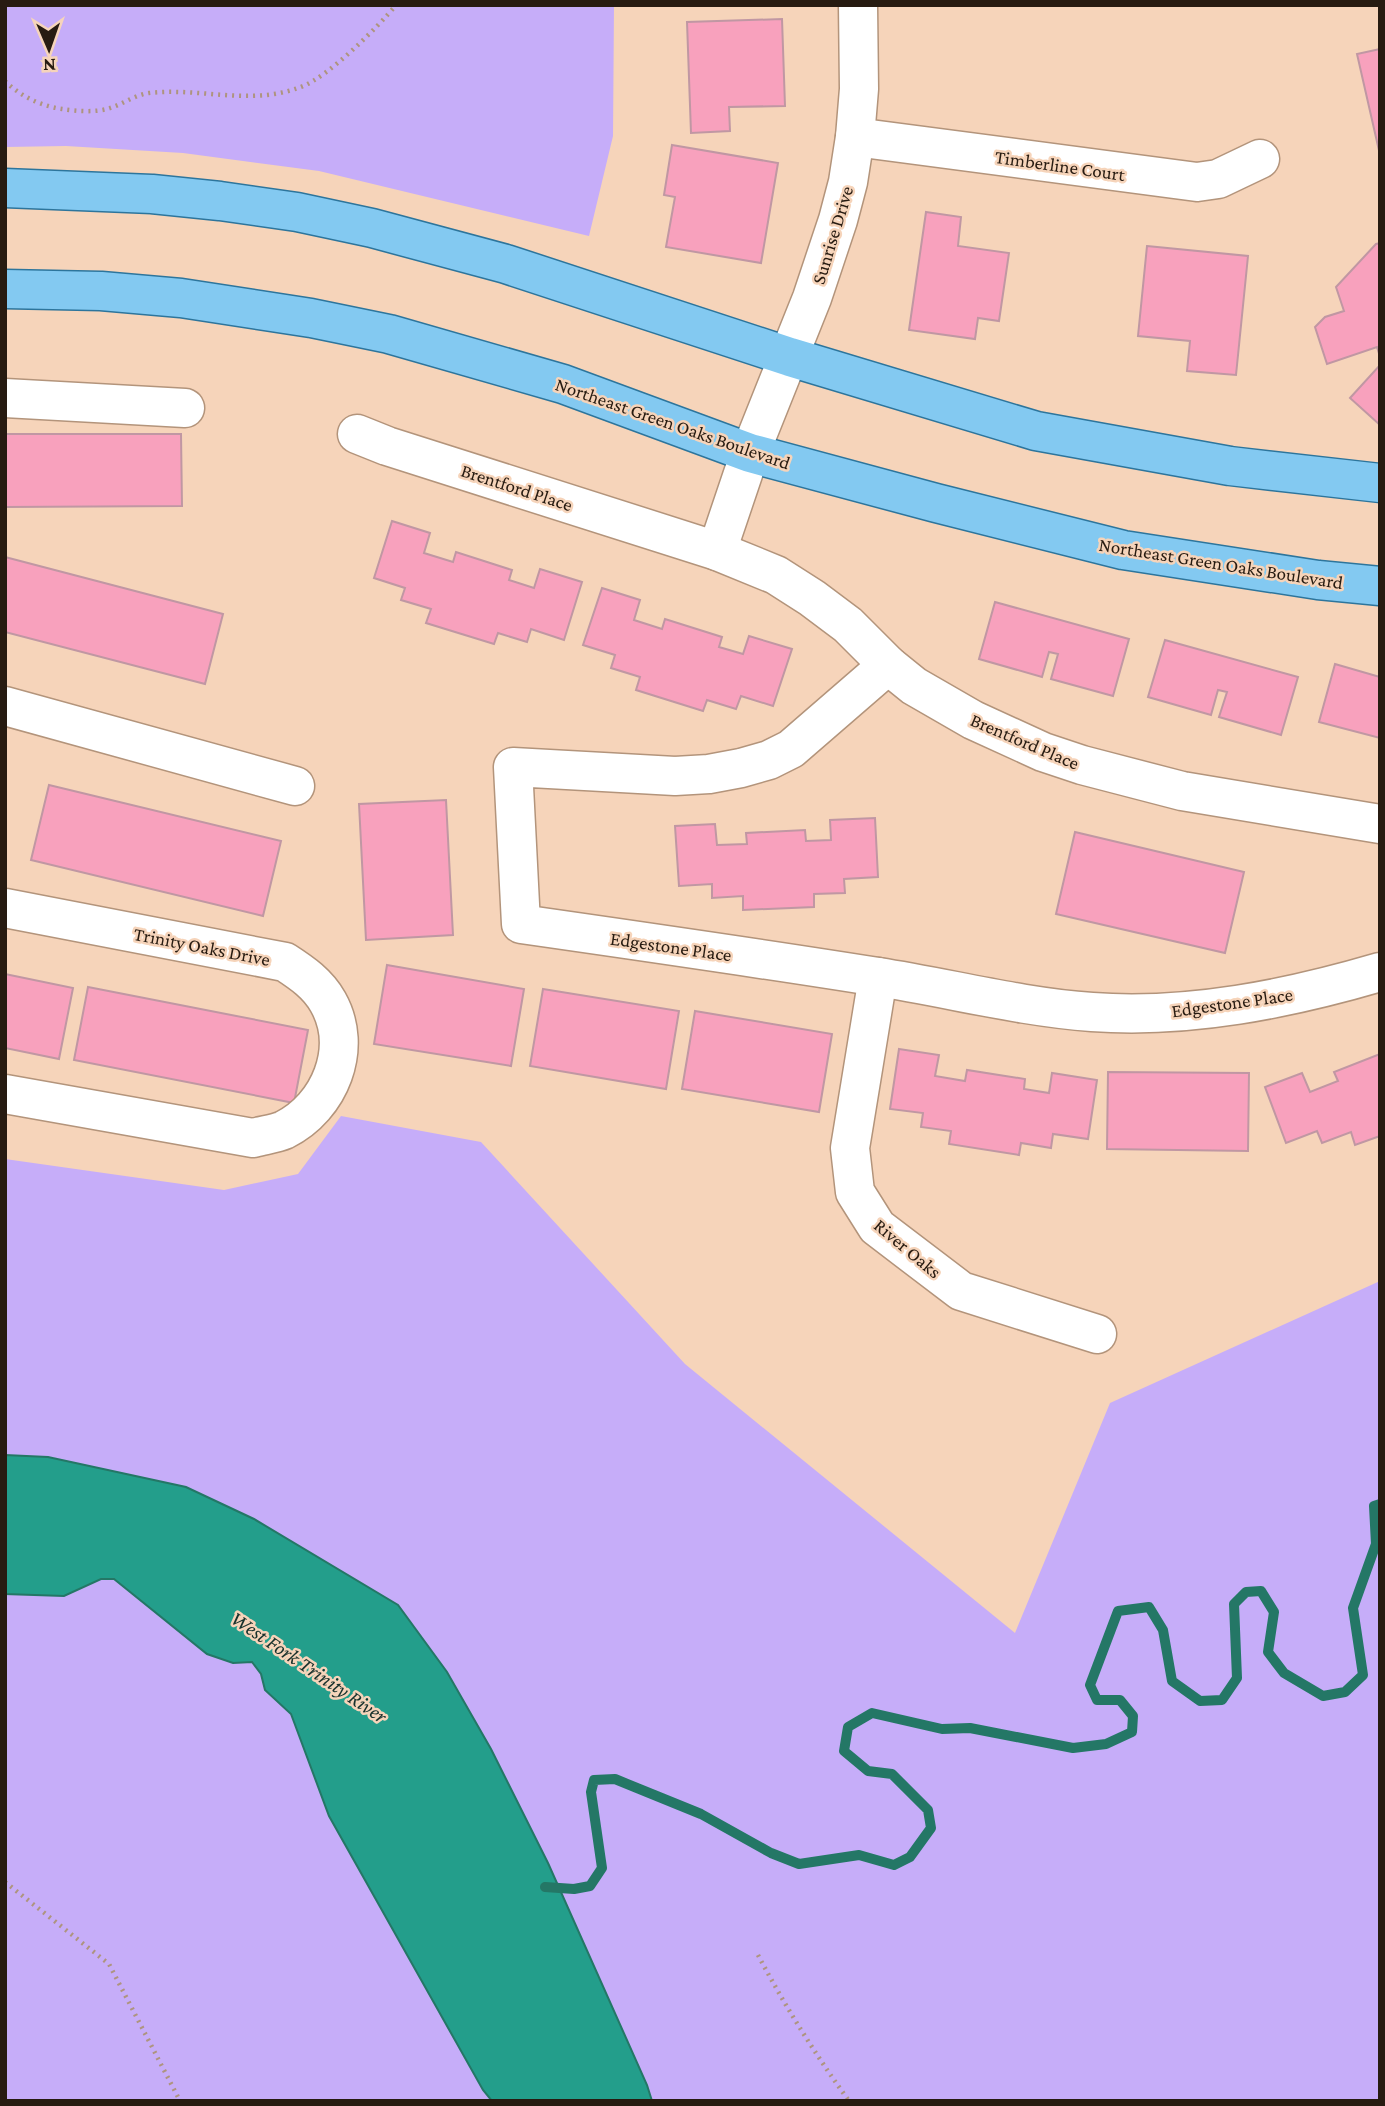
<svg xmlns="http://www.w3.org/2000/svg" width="1385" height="2106" font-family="'Crimson Pro',serif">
<rect width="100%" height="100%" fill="#f6d4ba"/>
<g fill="#c6adf9">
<polygon points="5,5 614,5 613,136 589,236 319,171 183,153 66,146 5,147"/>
<polygon points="341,1116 481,1142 685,1364 1015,1633 1110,1403 1380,1281 1380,2101 5,2101 5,1159 224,1190 298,1174"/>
</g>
<polygon fill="#239e8b" stroke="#247766" stroke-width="2" points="5,1455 48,1457 186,1487 254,1519 398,1605 447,1672 491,1749 548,1863 647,2085 652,2101 492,2101 483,2090 329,1816 291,1714 265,1690 261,1674 252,1662 233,1663 207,1654 114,1579 101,1579 64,1596 5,1594"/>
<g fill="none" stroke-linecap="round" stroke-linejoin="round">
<polyline stroke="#247766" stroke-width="10" points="545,1887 574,1889 590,1886 602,1868 591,1792 594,1780 615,1779 701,1814 771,1853 799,1864 859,1855 894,1865 910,1857 931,1828 928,1810 892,1774 868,1771 844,1751 848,1727 872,1713 942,1729 970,1728 1073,1748 1106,1744 1132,1732 1133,1716 1120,1700 1097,1700 1090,1685 1118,1611 1149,1607 1163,1630 1172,1681 1200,1701 1222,1700 1237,1678 1234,1604 1246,1592 1261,1591 1274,1612 1268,1652 1284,1673 1323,1696 1345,1692 1363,1675 1353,1608 1376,1544 1374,1506 1380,1504"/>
</g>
<g fill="#f8a1bd" stroke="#c097a3" stroke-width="2">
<polygon points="782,19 785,106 729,107 730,131 691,133 687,22"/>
<polygon points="1380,49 1380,155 1357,54"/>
<polygon points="672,145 778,163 761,263 666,247 675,197 664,195"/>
<polygon points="926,212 961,217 958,246 1009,253 999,321 978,318 975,339 909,330"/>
<polygon points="1380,243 1380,357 1377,347 1327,364 1315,327 1325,317 1344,311 1336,287 1376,244"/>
<polygon points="1147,246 1248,256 1236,375 1187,371 1190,341 1138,336"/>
<polygon points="1380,365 1380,425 1350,398"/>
<polygon points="5,434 181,434 182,506 5,507"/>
<polygon points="392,521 430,533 424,553 453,562 456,552 512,570 509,580 534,588 540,569 582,582 564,640 531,629 527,642 498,633 494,644 426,623 431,609 401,600 405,588 374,578"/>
<polygon points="5,557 223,614 205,684 5,632"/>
<polygon points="602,588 640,600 634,620 662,629 665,619 722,637 719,647 743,654 749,636 792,649 773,706 741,696 736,709 707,700 703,711 636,690 640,677 611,668 615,655 583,645"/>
<polygon points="995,602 1129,639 1113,696 1051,679 1058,654 1049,652 1042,677 979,659"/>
<polygon points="1165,640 1298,677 1281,735 1219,717 1227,692 1218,690 1211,715 1148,697"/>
<polygon points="1335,664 1380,677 1380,738 1319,722"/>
<polygon points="49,785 281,841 263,916 31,860"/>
<polygon points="446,800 453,935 366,940 359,804"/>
<polygon points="875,818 878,877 844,879 845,893 814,894 814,907 743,910 743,896 712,898 712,884 679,886 675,826 715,824 717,845 747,844 746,833 805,830 806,841 831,840 830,820"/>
<polygon points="1075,832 1244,872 1225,953 1056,914"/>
<polygon points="387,965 524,989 511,1066 374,1044"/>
<polygon points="5,974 73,988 59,1059 5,1048"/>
<polygon points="88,987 308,1030 294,1103 74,1060"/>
<polygon points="543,989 679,1011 666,1089 530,1066"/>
<polygon points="695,1011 832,1034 819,1112 682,1089"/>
<polygon points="899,1049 939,1055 935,1076 965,1081 967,1070 1025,1079 1024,1089 1049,1093 1052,1073 1097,1080 1088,1139 1053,1134 1051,1148 1021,1143 1019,1155 949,1144 951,1131 921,1127 923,1113 890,1109"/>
<polygon points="1380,1054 1380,1136 1355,1145 1351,1132 1322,1143 1317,1131 1286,1143 1265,1087 1302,1073 1310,1092 1338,1081 1334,1072"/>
<polygon points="1108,1072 1249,1073 1248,1151 1107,1149"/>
</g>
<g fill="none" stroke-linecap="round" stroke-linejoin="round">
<defs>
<g id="minor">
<polyline points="855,137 1197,182 1218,179 1260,159"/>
<polyline points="5,398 185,408"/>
<polyline points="357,434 387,446 717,551 776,575 812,598 848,625 888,665 914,686 973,720 1043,752 1082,765 1182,791 1380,824"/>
<polyline points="717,551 750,453 812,298 838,220 848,182 855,137 859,89 858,5"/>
<path d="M888,665L791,749L769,760L741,768L709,774L675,776L513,767L521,924C640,941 759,958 878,977C949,988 1021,1007 1092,1012C1189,1019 1288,999 1380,972"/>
<polyline points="5,706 295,786"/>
<path d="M5,908L285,962C302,973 318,984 328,1002C354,1048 330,1107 284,1130C275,1134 263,1135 253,1138L5,1094"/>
<polyline points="878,977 850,1148 855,1192 877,1227 961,1291 1097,1334"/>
</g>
<g id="major">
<polyline points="5,188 152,194 220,201 297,212 372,228 506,264 790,357 1036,431 1230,466 1380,483"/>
<polyline points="5,289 101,291 181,298 311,318 389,334 563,384 750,453 936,503 1123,550 1318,580 1380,586"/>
</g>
</defs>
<use href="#minor" stroke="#b3947b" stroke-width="41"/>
<use href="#major" stroke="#2d759c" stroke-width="41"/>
<g stroke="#ae947f" stroke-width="4.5" stroke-dasharray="2 5" stroke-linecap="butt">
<path d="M5,81C20,96 41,106 62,109C76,111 96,113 110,108C123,104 135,95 149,93C201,87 253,107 303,86C329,76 378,27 396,5"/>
<polyline points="5,1882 109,1964 180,2101"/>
<path d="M758,1955C785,2006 815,2054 849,2101"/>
</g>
<use href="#minor" stroke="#fff" stroke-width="38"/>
<use href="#major" stroke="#83c9f1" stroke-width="38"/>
</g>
<g text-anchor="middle" stroke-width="5" stroke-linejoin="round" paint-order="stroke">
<g font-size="19" fill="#271b11" stroke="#f6d4ba">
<text transform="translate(1060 165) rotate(8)" y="7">Timberline Court</text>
<text transform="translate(832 235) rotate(-73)" y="7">Sunrise Drive</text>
<text transform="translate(673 423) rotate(19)" y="7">Northeast Green Oaks Boulevard</text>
<text transform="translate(517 487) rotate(18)" y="7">Brentford Place</text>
<text transform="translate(1221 563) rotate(9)" y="7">Northeast Green Oaks Boulevard</text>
<text transform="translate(1025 741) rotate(23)" y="7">Brentford Place</text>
<text transform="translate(202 946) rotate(11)" y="7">Trinity Oaks Drive</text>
<text transform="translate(671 946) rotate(8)" y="7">Edgestone Place</text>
<text transform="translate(1232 1002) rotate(-8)" y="7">Edgestone Place</text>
<text transform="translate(908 1248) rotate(40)" y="7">River Oaks</text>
</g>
<g font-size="21" font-style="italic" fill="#18312c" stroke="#f6d4ba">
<text transform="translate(309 1667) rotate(34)" y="7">West Fork Trinity River</text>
</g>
</g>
<rect width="1385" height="2106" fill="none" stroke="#271b11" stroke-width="14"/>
<g transform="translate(49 49) rotate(178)" stroke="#f6d4ba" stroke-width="5" paint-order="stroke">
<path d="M0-5L12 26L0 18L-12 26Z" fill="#271b11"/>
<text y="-10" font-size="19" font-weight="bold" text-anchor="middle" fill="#271b11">N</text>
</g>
</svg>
